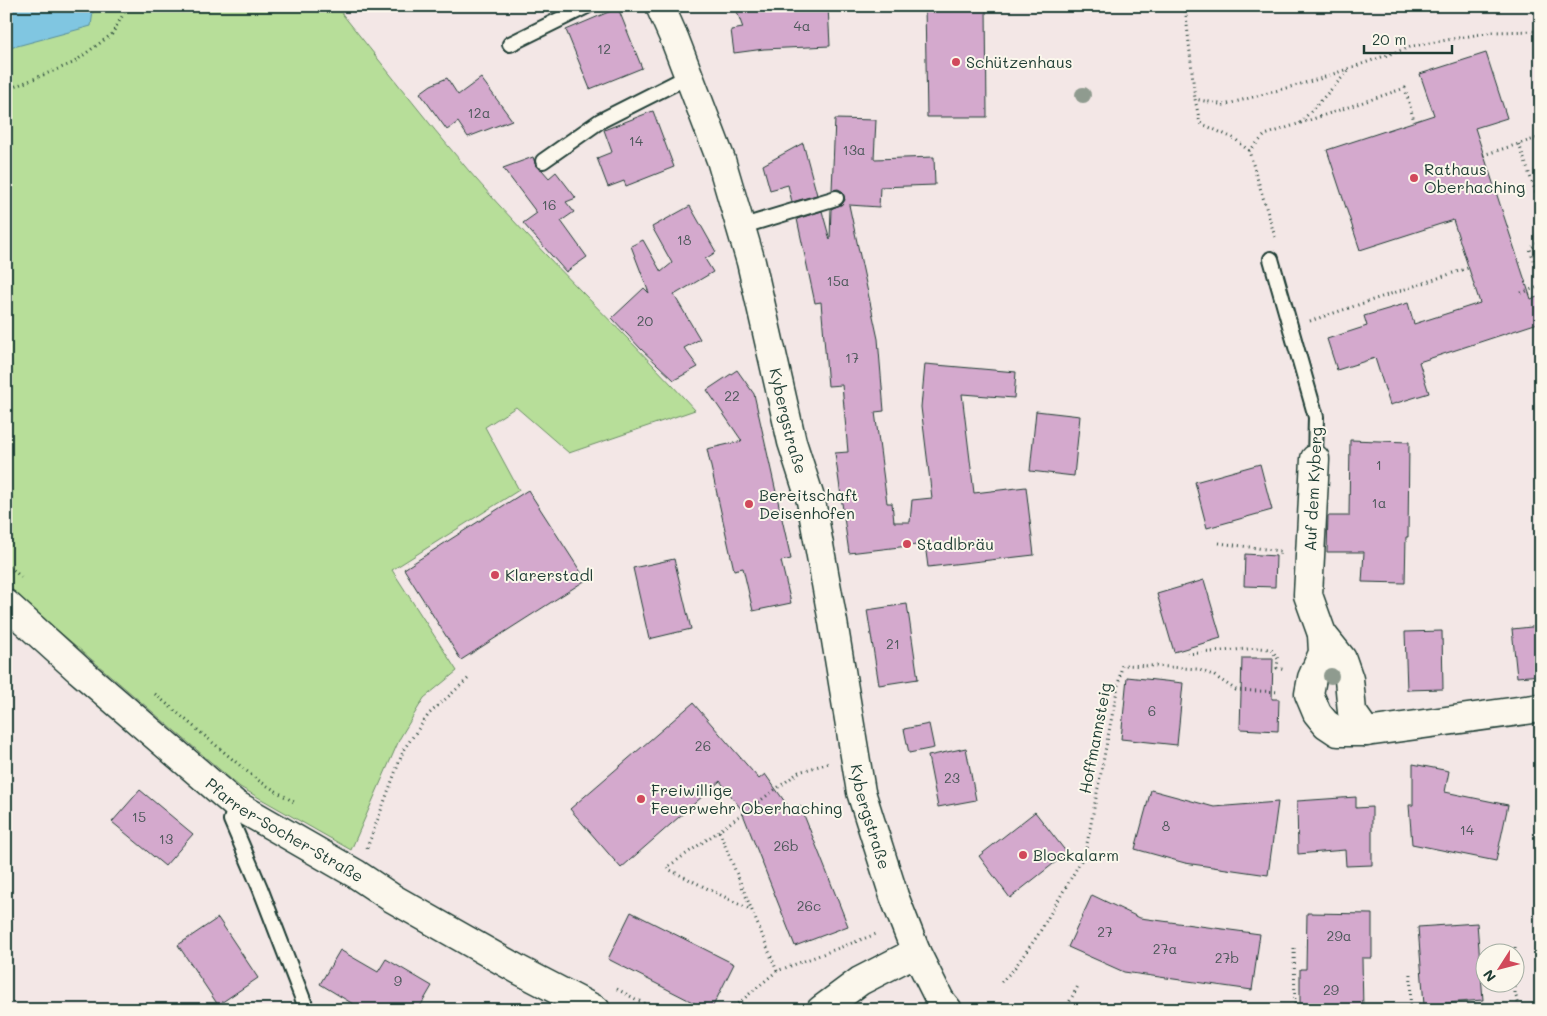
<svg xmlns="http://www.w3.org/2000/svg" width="1547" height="1016" font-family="Mali,sans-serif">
<rect width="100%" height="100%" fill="#f3e7e6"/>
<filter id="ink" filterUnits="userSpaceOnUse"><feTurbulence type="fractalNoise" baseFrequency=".02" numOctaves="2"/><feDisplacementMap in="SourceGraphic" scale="10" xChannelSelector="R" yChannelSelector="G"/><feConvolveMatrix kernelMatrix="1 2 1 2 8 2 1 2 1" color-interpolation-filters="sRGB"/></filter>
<g filter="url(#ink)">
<path fill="#b7de99" stroke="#6b8e66" d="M6,6H336C380,61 423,117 469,171C541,255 622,329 695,410L569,453L516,407L485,427L519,490L392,570L457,671L424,698L400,738L351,850L240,787L6,586Z"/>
<polygon fill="#80c6e1" stroke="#598f9c" points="6,6 55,6 59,11 93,11 91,26 6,49"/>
<g fill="#d4a9cd" stroke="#1f3d34">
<polygon points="735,6 828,6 830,46 764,49 734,53 731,30 743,28"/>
<polygon points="925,6 986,6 987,117 927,117"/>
<polygon points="618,8 642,68 590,89 566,30"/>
<polygon points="1486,53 1507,118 1475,128 1531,299 1541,296 1541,322 1419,362 1429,393 1390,405 1375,358 1337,370 1327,339 1367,326 1364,316 1408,303 1414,324 1480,303 1453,220 1360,250 1327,150 1434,115 1420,74"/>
<polygon points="447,78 458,95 481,78 512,120 468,137 458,122 447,130 420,93 431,85"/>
<polygon points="653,111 674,167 626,186 624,181 608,187 597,158 612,152 604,130"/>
<polygon points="835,119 876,120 874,159 934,157 935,185 880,187 879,207 849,205 878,339 884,411 875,412 887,503 892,503 894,522 910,522 912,500 932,498 921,407 925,364 1016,372 1014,398 962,394 974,493 1026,487 1034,555 928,567 925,544 849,553 835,453 848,452 842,385 828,386 821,302 815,303 797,219 822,211 830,240 831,209 842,204 845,200 842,191 838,189 832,190"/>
<polygon points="803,143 817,195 792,202 788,185 770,190 763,165"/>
<polygon points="533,157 536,166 542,170 549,178 556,172 576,198 566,202 574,212 561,221 587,257 566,272 523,223 537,213 503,168"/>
<polygon points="690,206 716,252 705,259 713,272 674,295 700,339 684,348 698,367 674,380 641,349 612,318 644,288 649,293 631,246 643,240 661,272 672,263 652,227"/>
<polygon points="737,370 754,394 791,559 781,561 791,603 753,611 743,568 734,570 707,449 742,441 707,390"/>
<polygon points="1036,411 1080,416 1074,476 1030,471"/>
<polygon points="1350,440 1409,442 1408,537 1406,537 1405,583 1362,582 1364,552 1327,552 1328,516 1349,516"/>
<polygon points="1260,464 1272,510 1207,528 1195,482"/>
<polygon points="528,490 586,580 461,660 404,569"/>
<polygon points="1245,554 1276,556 1275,587 1244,586"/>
<polygon points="674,559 691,629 649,639 633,568"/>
<polygon points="1204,580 1221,638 1174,652 1157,594"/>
<polygon points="907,604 918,679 879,685 867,610"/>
<polygon points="1541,626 1541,675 1517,677 1512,629"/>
<polygon points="1442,631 1443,689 1407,690 1405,632"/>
<polygon points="1242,658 1273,658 1272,699 1279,699 1278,731 1240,729"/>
<polygon points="1127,677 1183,683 1177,745 1121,739"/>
<polygon points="693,703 759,779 765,774 790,809 800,805 848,926 795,946 741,809 720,781 621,868 570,809"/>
<polygon points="929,724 934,748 909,753 904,729"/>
<polygon points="966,748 976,800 938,807 928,756"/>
<polygon points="1413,764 1449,771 1445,792 1508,805 1496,861 1412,844 1409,805 1413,805"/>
<polygon points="140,790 193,834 165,866 112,822"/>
<polygon points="1151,790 1214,807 1278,802 1268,875 1185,863 1135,849"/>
<polygon points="1356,797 1356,808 1372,807 1372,865 1346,866 1345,850 1298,854 1297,801"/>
<polygon points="1035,812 1067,853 1010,898 979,856"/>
<polygon points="1092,895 1140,918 1260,934 1252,990 1124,972 1068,947"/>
<polygon points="631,912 734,964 711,1010 708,1010 608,959"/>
<polygon points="1307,913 1372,914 1372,958 1362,958 1363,1010 1300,1010 1300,969 1306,969"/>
<polygon points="218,918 258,978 218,1005 178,945"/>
<polygon points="1477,923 1483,1000 1424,1005 1418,927"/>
<polygon points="340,950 378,972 386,959 432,986 418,1010 363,1010 320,984"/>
</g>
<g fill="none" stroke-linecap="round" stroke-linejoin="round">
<defs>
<g id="lane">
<polyline points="510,44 587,6"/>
<polyline points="543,161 600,121 689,76"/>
<polyline points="740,227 836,198"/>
<polyline points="1271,259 1316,417 1315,459"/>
<polyline points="236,805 231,820 260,888 307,1010"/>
</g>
<g id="street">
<path id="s1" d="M660,6L675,40L721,160L751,262L792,442L811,501L833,622L861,792L894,896L916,952L940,1000L948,1010"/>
<polyline points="1315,459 1308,595 1322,634 1323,653 1312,678 1309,694 1317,713 1326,724 1338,732 1366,732 1541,708"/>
<path id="s2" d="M6,604L79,670L236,805L356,874L392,898L519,970L596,1010"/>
<polyline points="1322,634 1342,659 1349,679 1352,712 1366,732"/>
<polyline points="821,1010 860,981 916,952"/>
</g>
</defs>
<use href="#lane" stroke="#1f3d34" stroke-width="18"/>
<use href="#street" stroke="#1f3d34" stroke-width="31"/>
<g stroke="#1f3d34" stroke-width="3" stroke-dasharray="1 4" stroke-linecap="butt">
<polyline points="1185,6 1195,99"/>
<polyline points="6,90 73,63 112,34 128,6"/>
<polyline points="1300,123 1350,69"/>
<polyline points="1519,144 1541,208"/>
<polyline points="1249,151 1265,135 1405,88 1414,121"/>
<polyline points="1483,155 1541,137"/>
<polyline points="1275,237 1249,151 1235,139 1200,123 1195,99 1224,105 1319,79 1413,46 1492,32 1541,31"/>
<polyline points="1541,240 1530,249 1541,279"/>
<polyline points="1521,293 1541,286"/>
<polyline points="1310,321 1468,268"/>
<polyline points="1219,543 1280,551 1280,555"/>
<polyline points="6,563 24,580"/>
<polyline points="1187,654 1259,648 1271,649 1278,659 1277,668 1285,670"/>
<polyline points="6,669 10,669 8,646"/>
<polyline points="155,694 256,779 294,802"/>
<polyline points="719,831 666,868 751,910"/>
<polyline points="367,848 404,749 429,714 470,677"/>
<polyline points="1515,947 1515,994 1521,1010"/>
<polyline points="1294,948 1295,1010"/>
<polyline points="777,971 719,831 799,772 829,763"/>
<polyline points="1001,982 1013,970 1038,935 1085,854 1122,665 1155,666 1197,669 1213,675 1236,690 1280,692"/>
<polyline points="617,989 643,1003 661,1010"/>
<polyline points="730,1010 777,971 879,933"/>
<polyline points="1065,1010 1078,986"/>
<polyline points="1159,1010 1160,1003"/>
<polyline points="1219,1010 1220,1008"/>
<polyline points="1410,1010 1411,973"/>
</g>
<use href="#lane" stroke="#fbf7ec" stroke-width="14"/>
<use href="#street" stroke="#fbf7ec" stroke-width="28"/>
</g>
<g fill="#8f9b8f">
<circle cx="1083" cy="95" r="8"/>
<circle cx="1331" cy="676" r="8"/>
</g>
</g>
<g fill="#d1495b" stroke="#fbf7ec" stroke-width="2">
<circle cx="956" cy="62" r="5"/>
<circle cx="1414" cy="178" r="5"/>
<circle cx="749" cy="504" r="5"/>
<circle cx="907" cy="544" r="5"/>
<circle cx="495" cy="575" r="5"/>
<circle cx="641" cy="799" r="5"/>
<circle cx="1023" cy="855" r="5"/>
</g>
<g text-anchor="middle" stroke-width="4" stroke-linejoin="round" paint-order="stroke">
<g font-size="14" fill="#4c585a">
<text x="802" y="31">4a</text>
<text x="604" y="54">12</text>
<text x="479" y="118">12a</text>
<text x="636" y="146">14</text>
<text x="854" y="155">13a</text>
<text x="549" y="210">16</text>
<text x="684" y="245">18</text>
<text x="838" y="286">15a</text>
<text x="645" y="326">20</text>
<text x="852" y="363">17</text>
<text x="732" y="401">22</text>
<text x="1379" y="470">1</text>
<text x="1379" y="508">1a</text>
<text x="893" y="649">21</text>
<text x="1152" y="716">6</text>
<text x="703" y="751">26</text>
<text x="952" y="783">23</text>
<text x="139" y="822">15</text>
<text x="1166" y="831">8</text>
<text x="1467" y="835">14</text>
<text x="166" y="844">13</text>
<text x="786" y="851">26b</text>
<text x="809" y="911">26c</text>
<text x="1105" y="937">27</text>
<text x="1339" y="941">29a</text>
<text x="1165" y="954">27a</text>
<text x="1227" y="963">27b</text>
<text x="398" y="986">9</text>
<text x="1331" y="995">29</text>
</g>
<g font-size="16" fill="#1f3d34" stroke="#fbf7ec" text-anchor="start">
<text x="966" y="68">Schützenhaus</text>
<text x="1424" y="175">Rathaus<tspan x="1424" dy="18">Oberhaching</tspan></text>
<text x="759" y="501">Bereitschaft<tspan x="759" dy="18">Deisenhofen</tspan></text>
<text x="917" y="550">Stadlbräu</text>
<text x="505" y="581">Klarerstadl</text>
<text x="651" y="796">Freiwillige<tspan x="651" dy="18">Feuerwehr Oberhaching</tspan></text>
<text x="1033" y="861">Blockalarm</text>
</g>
<g font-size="16" fill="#1f3d34" stroke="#fbf7ec">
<text dy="6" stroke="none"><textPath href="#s1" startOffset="435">Kybergstraße</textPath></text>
<text transform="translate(1313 489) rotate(-87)" y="6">Auf dem Kyberg</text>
<text transform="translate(1095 738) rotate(-79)" y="6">Hoffmannsteig</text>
<text dy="6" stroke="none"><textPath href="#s1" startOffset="840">Kybergstraße</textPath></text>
<text dy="6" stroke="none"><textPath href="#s2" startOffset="360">Pfarrer-Socher-Straße</textPath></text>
</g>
</g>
<rect width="1547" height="1016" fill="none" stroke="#fbf7ec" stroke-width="25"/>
<rect x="12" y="12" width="1522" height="991" fill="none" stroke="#1f3d34" stroke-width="2" filter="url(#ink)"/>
<g transform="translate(1500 968) rotate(234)"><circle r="24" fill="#fbf7ec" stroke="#a3ada2"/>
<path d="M0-4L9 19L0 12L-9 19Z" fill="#d1495b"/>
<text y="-8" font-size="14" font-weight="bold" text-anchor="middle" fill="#1f3d34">N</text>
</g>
<path d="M1364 45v8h88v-8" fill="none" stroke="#1f3d34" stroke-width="2.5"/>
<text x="1372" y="45" font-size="15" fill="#1f3d34" stroke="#fbf7ec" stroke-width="4" paint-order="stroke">20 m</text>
</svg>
